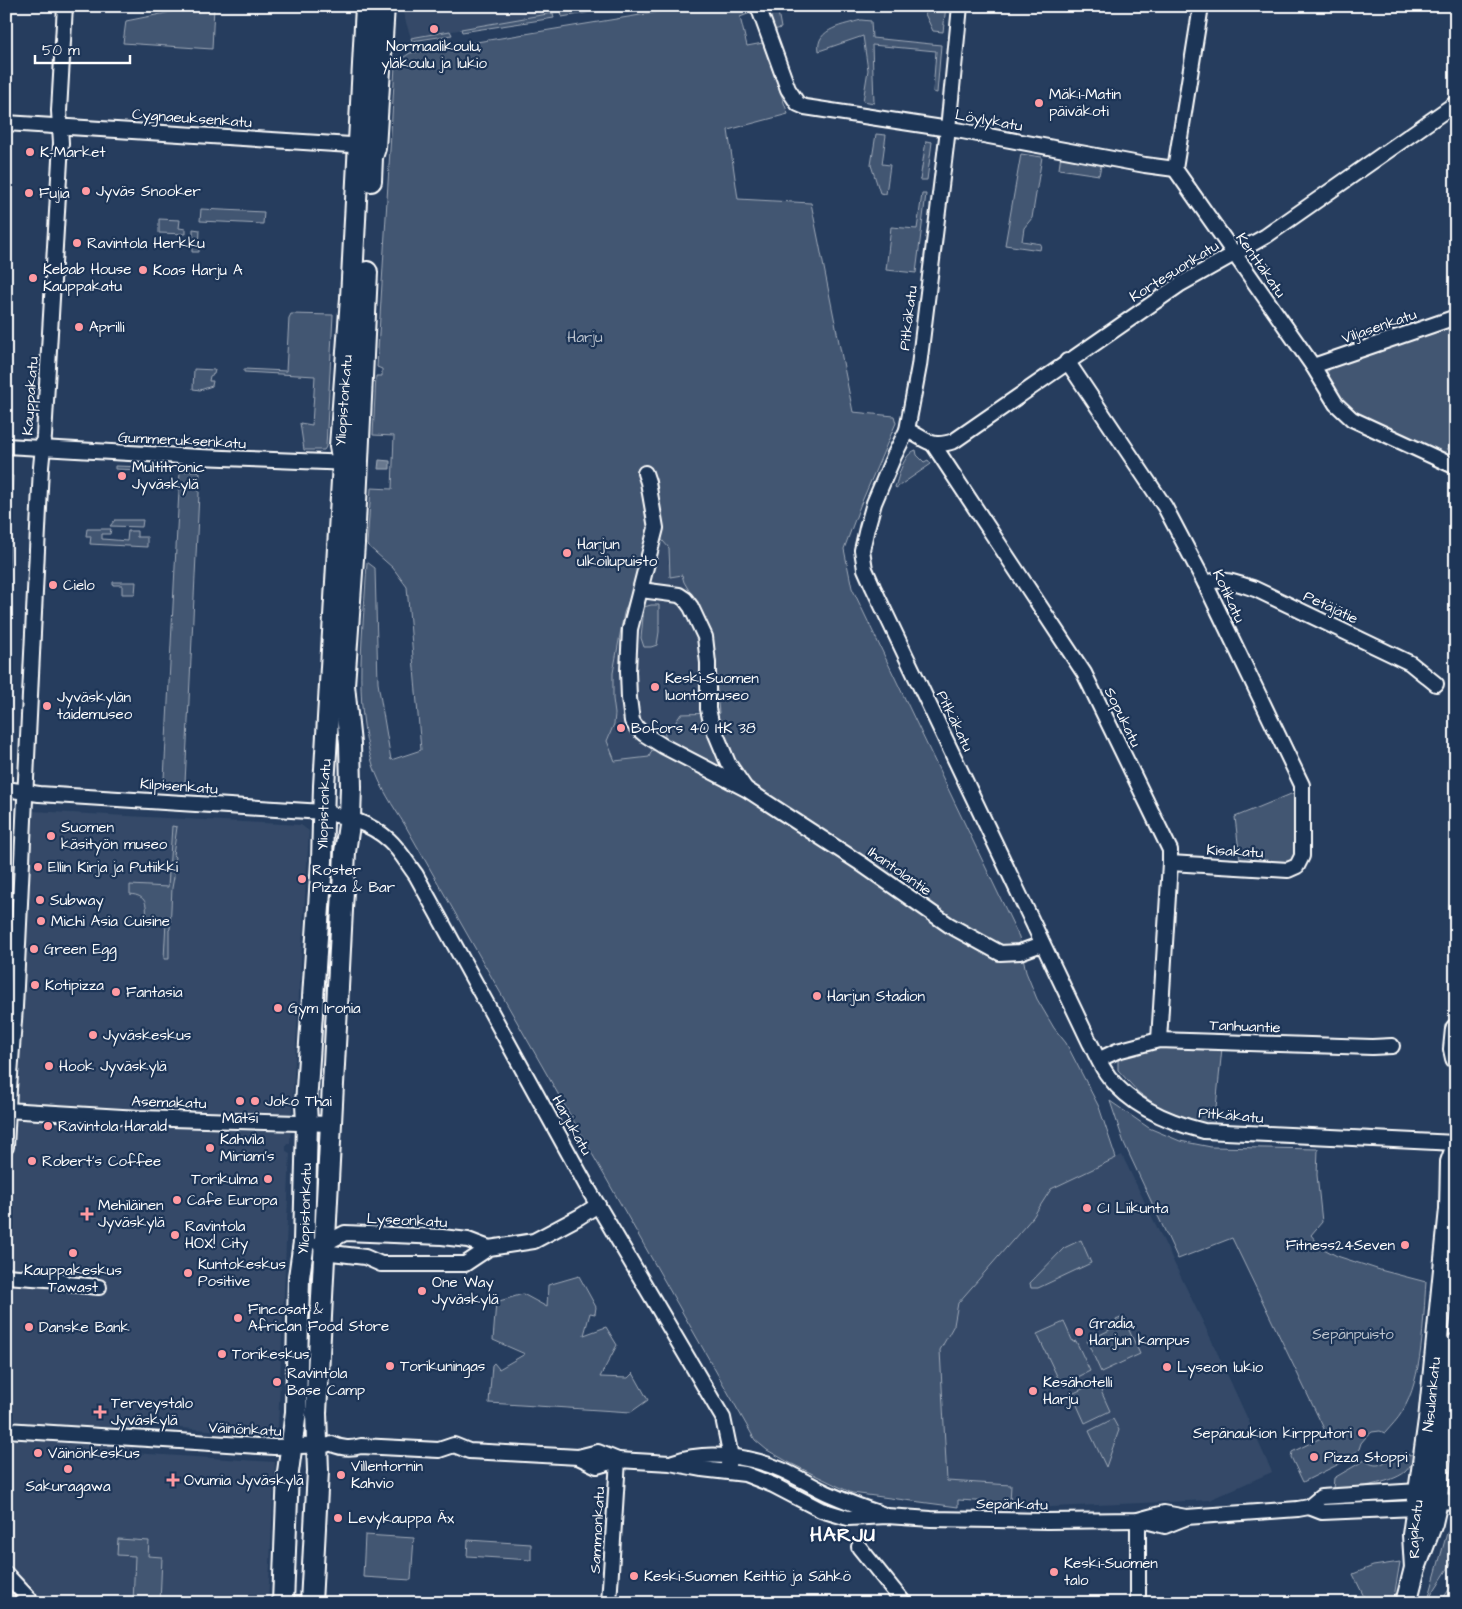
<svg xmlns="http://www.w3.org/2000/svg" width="1462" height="1609" font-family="'Architects Daughter',sans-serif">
<rect width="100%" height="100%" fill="#263d5e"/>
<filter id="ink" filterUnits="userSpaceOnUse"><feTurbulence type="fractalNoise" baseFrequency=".02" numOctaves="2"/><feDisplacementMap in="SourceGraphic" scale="10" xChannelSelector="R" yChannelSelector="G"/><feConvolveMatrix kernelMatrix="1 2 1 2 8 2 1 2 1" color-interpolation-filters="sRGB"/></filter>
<g filter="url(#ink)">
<g fill="#344a68">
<polygon points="403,6 601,6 411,38 403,13"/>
<polygon points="658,534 669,548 668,563 682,575 684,582 700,609 713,649 719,713 697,712 679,719 675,723 668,724 664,731 666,736 659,751 652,750 649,757 614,761 607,741 614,724 615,714 613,699 613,673 624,613 633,589 646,535"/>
<polygon points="6,805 13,805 13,810 301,825 309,831 292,1109 290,1143 287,1143 286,1146 286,1151 290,1153 278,1427 276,1431 271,1434 135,1425 133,1453 275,1462 268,1603 6,1603"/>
<polygon points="1122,1155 1211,1339 1272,1472 1209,1500 1030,1508 1010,1503 1011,1485 947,1481 940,1350 954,1325 958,1303 1033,1217 1051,1189"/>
</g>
<g fill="#425672" stroke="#a0aab8" fill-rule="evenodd">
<polygon points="181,6 214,6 212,49 123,43 126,21 181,10"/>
<polygon points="593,6 627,6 562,17 561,12"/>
<path d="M737,6L738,10L751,6L753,12L740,17L747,46L763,43L788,114L728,130L738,199L811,203L853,412L894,416L896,423L860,506L844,549L852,588L1019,937L1026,972L1037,999L1054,1028L1066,1043L1099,1107L1116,1158L1051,1189L1033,1217L958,1303L954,1325L940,1350L947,1481L1011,1485L1010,1503L958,1500V1507L852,1493L790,1463L767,1450L755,1440L405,825C393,806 380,787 373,765C352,700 364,628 367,562L375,568L378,683L391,760L421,750L407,587L393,568L367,545L371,488L392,489L394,436L373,435L376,376H382V369L377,367L395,66L401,59L410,53L689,7ZM657,534L669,548L670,577L682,575L684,582L700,609L713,649L719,713L681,714L675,723L664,726L665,736L659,751L652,750L649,757L615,761L607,741L614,724L615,714L613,699V673L624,613L633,589L646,535Z"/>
<polygon points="761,6 777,6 781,28 770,31"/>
<polygon points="935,6 946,6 943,32 933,31 925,14"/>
<polygon points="553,13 554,18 462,32 461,29"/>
<path d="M861,20L871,21L872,38L941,45L937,93L933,92L936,51L872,45L874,103L863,101L868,70L863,36L819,51C815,28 845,25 861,20Z"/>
<polygon points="450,31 452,35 412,41 411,38"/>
<polygon points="876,134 886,135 882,164 890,165 886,194 880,193 871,165"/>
<polygon points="926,141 932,142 927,180 920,180"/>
<polygon points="1021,154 1042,157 1032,218 1024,228 1022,241 1041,244 1040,250 1005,245"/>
<polygon points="1061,154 1102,161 1099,175 1059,169"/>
<polygon points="922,194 926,194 916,273 886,270 891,227 917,229"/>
<polygon points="201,209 264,212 263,224 200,221"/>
<polygon points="159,219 180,220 179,228 186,229 186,234 159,233"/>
<polygon points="193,229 200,230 199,252 192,252 192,243 190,243 190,239 193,239"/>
<polygon points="291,314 333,315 326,447 324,450 304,450 300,423 312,425 315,376 244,372 244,369 286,371 289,318"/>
<polygon points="1448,327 1456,348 1456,432 1445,454 1355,414 1340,400 1327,379 1327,373 1331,367"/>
<polygon points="194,369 215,370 214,374 210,376 209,381 213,381 212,386 200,390 193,389"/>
<path d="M916,450L917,455L924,462L928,460L931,464L896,488L895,487C899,476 903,454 916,450Z"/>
<polygon points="115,466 145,467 145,470 115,469"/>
<polygon points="180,471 198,471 200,473 185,783 183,785 166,785 164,784 164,779"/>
<polygon points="6,475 13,476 6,635"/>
<polygon points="115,520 143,520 142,527 110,526"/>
<polygon points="87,529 111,529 110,534 102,534 102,539 127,541 128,531 137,531 137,537 147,537 147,547 90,544 91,536 86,536"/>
<polygon points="113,582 136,582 135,594 122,594 122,585 113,585"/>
<polygon points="651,605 659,605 659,632 657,645 651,647 644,647 641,638 644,607"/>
<polygon points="1296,792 1295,855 1291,860 1286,862 1240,860 1235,817"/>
<path d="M172,826L177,827L173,855L175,857L173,868L174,877L172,888L170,929L169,930V959H164L166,921L146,919C147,904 147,896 130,894V885L168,887Z"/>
<polygon points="1159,1047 1222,1048 1214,1127 1162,1109 1138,1092 1118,1070 1118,1061 1125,1055"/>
<path d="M1110,1101L1149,1128L1180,1141L1211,1147L1318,1149L1317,1175L1322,1222L1311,1235L1322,1248L1337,1256L1380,1270L1426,1282C1423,1321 1423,1378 1402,1412C1398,1419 1391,1426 1385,1433L1380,1431L1372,1432L1366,1437L1361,1443L1359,1449L1347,1460L1303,1482L1291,1457L1292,1452L1327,1435L1232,1238L1178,1259L1124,1143Z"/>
<polygon points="1081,1240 1091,1263 1038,1288 1031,1288 1030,1283 1064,1248"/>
<polygon points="579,1276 596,1307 595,1314 590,1313 584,1335 606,1327 617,1345 600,1377 628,1378 633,1373 648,1400 631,1412 489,1403 492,1365 494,1363 499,1369 525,1354 493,1340 496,1302 523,1294 547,1307 548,1285"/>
<polygon points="1123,1317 1140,1354 1101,1372 1087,1341 1118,1326 1116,1320"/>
<polygon points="1064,1322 1073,1342 1076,1341 1090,1371 1066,1383 1058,1378 1037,1334"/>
<polygon points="1097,1382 1110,1411 1085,1423 1072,1394"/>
<polygon points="1456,1389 1456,1451 1451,1452 1453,1410"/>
<polygon points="1113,1419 1119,1430 1106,1467 1089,1431"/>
<path d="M1400,1454L1415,1455C1413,1461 1410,1467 1405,1472C1392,1483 1350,1490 1333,1489L1334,1478L1365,1460C1375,1469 1385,1465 1391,1455Z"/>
<polygon points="1456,1522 1456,1556 1428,1600 1447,1533"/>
<polygon points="365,1535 414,1538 411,1580 363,1577"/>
<polygon points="118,1539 149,1541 148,1556 162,1557 160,1603 133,1603 135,1556 117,1555"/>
<polygon points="468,1540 531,1544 531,1560 467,1556"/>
<polygon points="1400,1562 1393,1603 1367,1603 1353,1574 1373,1566"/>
<polygon points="1456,1579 1456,1603 1440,1603"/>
</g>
<polygon fill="#67788e" stroke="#a4aebb" points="379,460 390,461 390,469 378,469"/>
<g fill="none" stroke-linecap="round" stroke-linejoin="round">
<defs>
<g id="street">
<path d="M960,6L948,129L919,366L907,430L894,456L874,503L867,528L862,550L865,569L873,587L1090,1043C1096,1054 1101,1067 1109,1077C1132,1107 1168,1122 1204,1131L1456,1143"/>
<polyline points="1201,6 1175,169 1313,366 1336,404 1352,419 1456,467"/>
<polyline points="759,9 788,89 798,104 805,107 962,131 1145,165 1175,169"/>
<polyline points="6,123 351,145 367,143"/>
<polyline points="1067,361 1165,507 1205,583 1302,785 1302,856 1297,866 1288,870 1170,863"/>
<polyline points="1313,366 1456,317"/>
<path d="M907,430C928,440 930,449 954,441L1179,285L1266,236L1456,103"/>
<polyline points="933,444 1084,673 1170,850 1170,863 1159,1040"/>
<polyline points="6,446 199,457 351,463"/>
<polyline points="645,473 648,482 656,528 630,629 628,671 629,698 632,721 637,728 644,734 663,746 746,789 860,863 949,925 1000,953 1020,952 1042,944"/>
<path d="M1205,583C1224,577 1237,583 1255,589L1410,663L1436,684"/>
<polyline points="641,590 679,595 685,599 691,607 705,637 708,663 708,709 711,722 728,763 745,788"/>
<path d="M6,789L39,794L323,812C347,817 370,823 389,840C399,849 407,863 416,875L590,1192L723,1418L730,1452L727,1471"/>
<polyline points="1100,1059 1117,1051 1159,1040 1372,1047 1392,1046"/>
<polyline points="6,1110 139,1118 331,1124"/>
<polyline points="6,1147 9,1089 15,1007 41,467 44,436 61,143 59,111 65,6"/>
<polyline points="319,1244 324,1244 345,1233 442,1237 468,1240 489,1248"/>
<polyline points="324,1244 332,1253 365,1257 381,1264 465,1264 489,1248 534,1241 579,1217 598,1205"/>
<polyline points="6,1276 60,1280 67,1284 99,1287"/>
<polyline points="6,1430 274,1447 326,1445"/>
<path d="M332,1444C343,1449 351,1449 361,1446L439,1450L454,1445L469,1451L578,1457L598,1452L618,1460L670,1463L702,1469L745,1474L773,1485L821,1510L848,1518L887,1516L931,1519L1047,1521L1138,1520L1164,1513L1186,1517L1298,1509L1309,1507L1321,1497L1419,1491L1425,1494"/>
<polyline points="578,1457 597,1466 618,1460"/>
<path d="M673,1462C707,1450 750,1456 782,1470C798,1477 812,1486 827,1493C845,1501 863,1508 882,1514"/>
<polyline points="1309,1507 1322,1512 1416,1508 1437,1501 1456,1502"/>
<polyline points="1138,1520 1138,1603"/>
<polyline points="1141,1520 1165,1526 1185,1518"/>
<polyline points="859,1547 904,1603"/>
<polyline points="6,1574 33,1603"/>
<polyline points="609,1603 618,1460"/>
</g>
<g id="secondary">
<polyline points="371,181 372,157 375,148 384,6"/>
<polyline points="1456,1029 1454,1049 1456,1058"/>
<path id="s1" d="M1415,1568L1413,1535L1429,1420L1450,1209L1451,1162L1456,1148"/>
<path id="s2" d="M283,1603L288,1472L296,1412L299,1277L304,1242L307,1123L306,1104L322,861L324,786L343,463L340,446L351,298L366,6"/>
<polyline points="311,1603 318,1471 316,1413 345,852 350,818 351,787 350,744 344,685 354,544 367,272"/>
<polyline points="1406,1603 1415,1568 1432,1523 1437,1501 1442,1428 1456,1344"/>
</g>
</defs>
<use href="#street" stroke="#fff" stroke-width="18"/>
<use href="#secondary" stroke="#fff" stroke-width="24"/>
<use href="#street" stroke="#1d3557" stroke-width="14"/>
<use href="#secondary" stroke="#1d3557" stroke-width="20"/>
</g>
</g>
<g fill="#ff9aa2" stroke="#1d3557" stroke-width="2">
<circle cx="434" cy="29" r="5"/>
<circle cx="1039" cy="103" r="5"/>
<circle cx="30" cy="152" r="5"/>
<circle cx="86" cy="191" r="5"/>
<circle cx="29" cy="193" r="5"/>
<circle cx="77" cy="243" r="5"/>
<circle cx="143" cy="270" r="5"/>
<circle cx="33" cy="278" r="5"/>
<circle cx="79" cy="327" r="5"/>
<circle cx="122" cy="476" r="5"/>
<circle cx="567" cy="553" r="5"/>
<circle cx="53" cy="585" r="5"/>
<circle cx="655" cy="687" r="5"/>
<circle cx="47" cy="706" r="5"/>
<circle cx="621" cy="728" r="5"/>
<circle cx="51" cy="836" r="5"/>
<circle cx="38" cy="867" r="5"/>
<circle cx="302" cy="879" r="5"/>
<circle cx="40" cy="900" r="5"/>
<circle cx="41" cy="921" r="5"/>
<circle cx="34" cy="949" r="5"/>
<circle cx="35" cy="985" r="5"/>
<circle cx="116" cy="992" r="5"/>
<circle cx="817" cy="996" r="5"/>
<circle cx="278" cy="1008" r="5"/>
<circle cx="93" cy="1035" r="5"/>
<circle cx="49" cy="1066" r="5"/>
<circle cx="240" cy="1101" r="5"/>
<circle cx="255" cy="1101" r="5"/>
<circle cx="48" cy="1126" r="5"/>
<circle cx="210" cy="1148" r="5"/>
<circle cx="32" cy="1161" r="5"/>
<circle cx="268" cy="1179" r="5"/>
<circle cx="177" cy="1200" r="5"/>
<circle cx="1087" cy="1208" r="5"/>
<path d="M84.5 1206.5h5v5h5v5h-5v5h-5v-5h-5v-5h5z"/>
<circle cx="175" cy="1235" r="5"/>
<circle cx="1405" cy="1245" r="5"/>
<circle cx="73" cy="1253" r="5"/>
<circle cx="188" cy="1273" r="5"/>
<circle cx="422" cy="1291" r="5"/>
<circle cx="238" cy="1318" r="5"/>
<circle cx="29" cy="1327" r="5"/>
<circle cx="1079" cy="1332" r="5"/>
<circle cx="222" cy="1354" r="5"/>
<circle cx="390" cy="1366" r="5"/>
<circle cx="1167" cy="1367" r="5"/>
<circle cx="277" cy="1382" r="5"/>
<circle cx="1033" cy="1391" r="5"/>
<path d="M97.5 1404.5h5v5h5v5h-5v5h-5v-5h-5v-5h5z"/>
<circle cx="1362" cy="1433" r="5"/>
<circle cx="38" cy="1453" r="5"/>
<circle cx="1314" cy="1457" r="5"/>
<circle cx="68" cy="1469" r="5"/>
<circle cx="341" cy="1475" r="5"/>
<path d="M170.5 1472.5h5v5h5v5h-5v5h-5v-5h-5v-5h5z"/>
<circle cx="338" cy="1518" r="5"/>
<circle cx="1054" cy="1572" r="5"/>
<circle cx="634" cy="1576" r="5"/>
</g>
<g text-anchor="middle" stroke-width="4.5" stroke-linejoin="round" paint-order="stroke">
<g font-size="15" fill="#fff" stroke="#1d3557" text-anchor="start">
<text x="434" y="51" text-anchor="middle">Normaalikoulu,<tspan x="434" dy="17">yläkoulu ja lukio</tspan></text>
<text x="1049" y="99">Mäki-Matin<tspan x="1049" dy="17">päiväkoti</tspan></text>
<text x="40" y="157">K-Market</text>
<text x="96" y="196">Jyväs Snooker</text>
<text x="39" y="198">Fujia</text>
<text x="87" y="248">Ravintola Herkku</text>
<text x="43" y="274">Kebab House<tspan x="43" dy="17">Kauppakatu</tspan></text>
<text x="153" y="275">Koas Harju A</text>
<text x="89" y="332">Aprilli</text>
<text x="132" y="472">Multitronic<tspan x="132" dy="17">Jyväskylä</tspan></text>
<text x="577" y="549">Harjun<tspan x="577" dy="17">ulkoilupuisto</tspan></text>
<text x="63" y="590">Cielo</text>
<text x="665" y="683">Keski-Suomen<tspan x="665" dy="17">luontomuseo</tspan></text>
<text x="57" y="702">Jyväskylän<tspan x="57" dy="17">taidemuseo</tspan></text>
<text x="631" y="733">Bofors 40 ItK 38</text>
<text x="61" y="832">Suomen<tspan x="61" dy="17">käsityön museo</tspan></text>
<text x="48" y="872">Ellin Kirja ja Putiikki</text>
<text x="312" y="875">Roster<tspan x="312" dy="17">Pizza &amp; Bar</tspan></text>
<text x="50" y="905">Subway</text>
<text x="51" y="926">Michi Asia Cuisine</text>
<text x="44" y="954">Green Egg</text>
<text x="45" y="990">Kotipizza</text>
<text x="126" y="997">Fantasia</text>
<text x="827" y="1001">Harjun Stadion</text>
<text x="288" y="1013">Gym Ironia</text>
<text x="103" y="1040">Jyväskeskus</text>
<text x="59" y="1071">Hook Jyväskylä</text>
<text x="265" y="1106">Joko Thai</text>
<text x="240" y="1123" text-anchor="middle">Matsi</text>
<text x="58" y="1131">Ravintola Harald</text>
<text x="220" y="1144">Kahvila<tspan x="220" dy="17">Miriam's</tspan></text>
<text x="42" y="1166">Robert's Coffee</text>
<text x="258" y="1184" text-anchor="end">Torikulma</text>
<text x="187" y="1205">Cafe Europa</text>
<text x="98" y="1210">Mehiläinen<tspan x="98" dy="17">Jyväskylä</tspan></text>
<text x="1097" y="1213">C1 Liikunta</text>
<text x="185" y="1231">Ravintola<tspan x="185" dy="17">HOX! City</tspan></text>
<text x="1395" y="1250" text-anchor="end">Fitness24Seven</text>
<text x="198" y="1269">Kuntokeskus<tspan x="198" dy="17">Positive</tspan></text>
<text x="73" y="1275" text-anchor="middle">Kauppakeskus<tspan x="73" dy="17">Tawast</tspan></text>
<text x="432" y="1287">One Way<tspan x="432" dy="17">Jyväskylä</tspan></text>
<text x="248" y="1314">Fincosat &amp;<tspan x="248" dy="17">African Food Store</tspan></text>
<text x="1089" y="1328">Gradia,<tspan x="1089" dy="17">Harjun kampus</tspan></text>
<text x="39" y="1332">Danske Bank</text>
<text x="232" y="1359">Torikeskus</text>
<text x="400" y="1371">Torikuningas</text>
<text x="1177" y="1372">Lyseon lukio</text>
<text x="287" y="1378">Ravintola<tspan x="287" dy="17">Base Camp</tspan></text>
<text x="1043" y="1387">Kesähotelli<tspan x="1043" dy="17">Harju</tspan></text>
<text x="111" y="1408">Terveystalo<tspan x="111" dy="17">Jyväskylä</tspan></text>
<text x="1352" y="1438" text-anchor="end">Sepänaukion kirpputori</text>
<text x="48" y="1458">Väinönkeskus</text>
<text x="1324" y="1462">Pizza Stoppi</text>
<text x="351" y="1471">Villentornin<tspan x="351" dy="17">Kahvio</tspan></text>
<text x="184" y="1485">Ovumia Jyväskylä</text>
<text x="68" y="1491" text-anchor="middle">Sakuragawa</text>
<text x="348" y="1523">Levykauppa Äx</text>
<text x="1064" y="1568">Keski-Suomen<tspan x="1064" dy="17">talo</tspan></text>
<text x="644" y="1581">Keski-Suomen Keittiö ja Sähkö</text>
</g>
<g font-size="15" fill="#fff" stroke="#1d3557">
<text transform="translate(192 118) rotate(4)" y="5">Cygnaeuksenkatu</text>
<text transform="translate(989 120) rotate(10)" y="5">Löylykatu</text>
<text transform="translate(1261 265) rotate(55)" y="5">Kenttäkatu</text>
<text transform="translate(1174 271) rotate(-32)" y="5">Kortesuonkatu</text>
<text transform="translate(908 318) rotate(-83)" y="5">Pitkäkatu</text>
<text transform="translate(1379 326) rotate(-19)" y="5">Viljasenkatu</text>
<text transform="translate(30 396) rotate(-86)" y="5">Kauppakatu</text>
<text dy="5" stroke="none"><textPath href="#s2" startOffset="1205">Yliopistonkatu</textPath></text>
<text transform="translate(182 440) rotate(3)" y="5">Gummeruksenkatu</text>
<text transform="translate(1229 596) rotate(65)" y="5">Kotikatu</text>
<text transform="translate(1331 607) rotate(25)" y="5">Petäjätie</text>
<text transform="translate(1123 717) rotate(64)" y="5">Sopukatu</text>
<text transform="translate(955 721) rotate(64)" y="5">Pitkäkatu</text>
<text transform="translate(179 786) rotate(4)" y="5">Kilpisenkatu</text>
<text dy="5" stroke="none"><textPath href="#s2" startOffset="800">Yliopistonkatu</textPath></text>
<text transform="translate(1235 851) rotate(3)" y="5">Kisakatu</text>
<text transform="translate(900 871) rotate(35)" y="5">Ihantolantie</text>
<text transform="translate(1245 1026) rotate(2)" y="5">Tanhuantie</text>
<text transform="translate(169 1102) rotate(2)" y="5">Asemakatu</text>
<text transform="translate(1231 1115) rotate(5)" y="5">Pitkäkatu</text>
<text transform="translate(572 1125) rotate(61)" y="5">Harjukatu</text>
<text dy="5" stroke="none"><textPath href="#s2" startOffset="395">Yliopistonkatu</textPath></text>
<text transform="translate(407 1220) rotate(3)" y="5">Lyseonkatu</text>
<text dy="5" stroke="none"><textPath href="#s1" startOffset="175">Nisulankatu</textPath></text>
<text transform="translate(245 1429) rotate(3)" y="5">Väinönkatu</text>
<text transform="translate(1012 1504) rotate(1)" y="5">Sepänkatu</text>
<text transform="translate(597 1530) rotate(-87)" y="5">Sammonkatu</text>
<text dy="5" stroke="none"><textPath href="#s1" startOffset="39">Rajakatu</textPath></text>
</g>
<g font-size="15" fill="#bdc4ce" stroke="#1d3557">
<text x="585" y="342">Harju</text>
<text x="1353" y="1339">Sepänpuisto</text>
</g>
<g font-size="20" font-weight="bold" letter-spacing="1" fill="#fff" stroke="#1d3557">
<text x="843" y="1541">HARJU</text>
</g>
</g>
<rect width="1462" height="1609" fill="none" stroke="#1d3557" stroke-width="25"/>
<rect x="12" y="12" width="1437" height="1584" fill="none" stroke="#fff" stroke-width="2" filter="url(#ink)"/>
<path d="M35 55v8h95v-8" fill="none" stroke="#ffffff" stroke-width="2.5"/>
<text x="42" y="55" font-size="15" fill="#ffffff" stroke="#1d3557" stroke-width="4" paint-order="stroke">50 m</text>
</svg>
